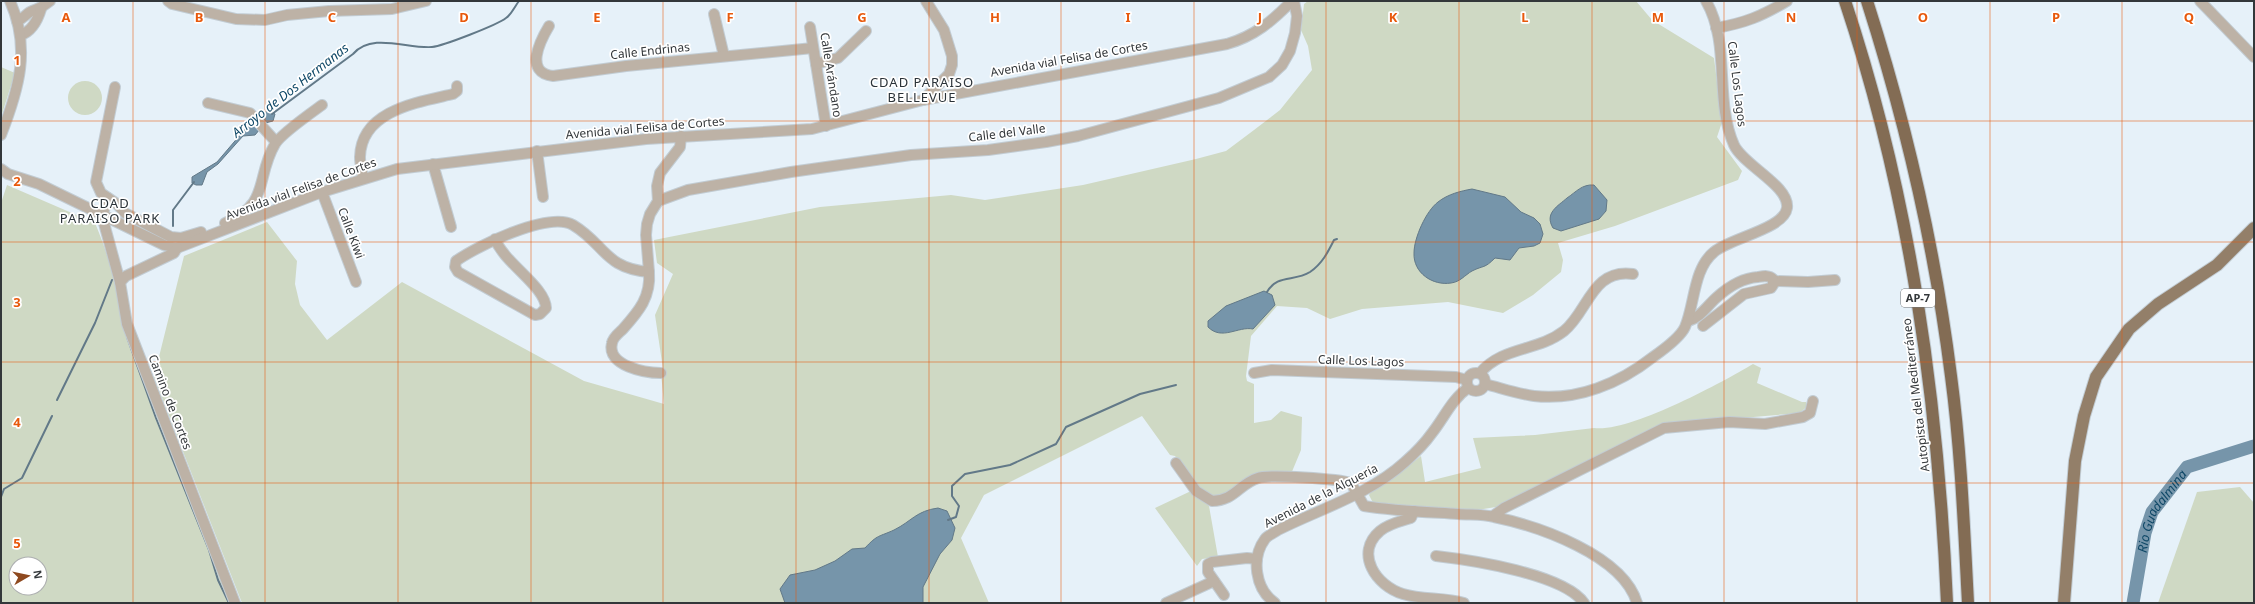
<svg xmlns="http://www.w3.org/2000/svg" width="2255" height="604" font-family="'Noto Sans',sans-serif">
<rect width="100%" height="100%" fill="#e6f1f9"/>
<g fill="#cfd9c4" fill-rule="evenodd">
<polygon points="1308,1 1636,1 1652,20 1714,58 1722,122 1717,137 1742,171 1738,180 1615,226 1558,243 1563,260 1561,272 1533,295 1503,313 1448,302 1362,309 1330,319 1307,308 1277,306 1251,336 1246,376 1247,381 1254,384 1254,423 1271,420 1281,411 1302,417 1301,450 1291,474 1257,474 1229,494 1215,498 1196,485 1175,456 1170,455 1142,416 984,495 961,538 989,603 242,603 154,377 184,256 267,222 297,261 295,284 300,305 327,340 402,282 584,381 664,404 661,373 663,369 655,315 673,274 657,263 654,240 820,207 951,195 985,200 1083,185 1196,159 1226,151 1254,130 1280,110 1312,70 1308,46 1301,30 1304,4"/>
<polygon points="1,67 15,73 1,117"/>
<circle cx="85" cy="98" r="17"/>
<path d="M 7,185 L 95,223 C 110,258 117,289 122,326 L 231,603 L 1,603 L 1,203 ZM 16,564 L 40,564 L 40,588 L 16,588 Z"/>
<path d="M 1753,364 L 1761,368 L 1757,383 L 1802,402 L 1806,402 L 1807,407 L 1799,413 L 1671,424 L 1502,506 L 1471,511 L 1373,503 L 1369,495 L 1372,490 L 1394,477 L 1421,456 L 1425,482 L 1481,468 L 1473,438 L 1535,435 L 1594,428 C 1629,433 1721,383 1753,364 Z"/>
<polygon points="2240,487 2254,503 2254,603 2158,603 2197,492"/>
<polygon points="1191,491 1209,506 1218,557 1202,559 1197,566 1155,508"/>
</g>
<g fill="#7695aa" stroke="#627988">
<path d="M 269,110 L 275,114 L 273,121 L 265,123 L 255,135 L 243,136 L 218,164 L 207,172 L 202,185 L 196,185 L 192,183 L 192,177 L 217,162 L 246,128 C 256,124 259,114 269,110 Z"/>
<path d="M 1594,185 L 1607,200 L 1606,211 L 1599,219 L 1561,231 L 1553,228 C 1544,213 1558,206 1567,198 C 1576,192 1582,184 1594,185 Z"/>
<path d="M 1472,189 L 1505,197 L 1521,212 L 1534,218 L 1540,224 L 1543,234 L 1540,243 L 1534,246 L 1519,248 L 1510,260 L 1495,258 C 1484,269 1484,265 1472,271 C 1465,275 1460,282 1451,283 C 1433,286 1413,273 1414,253 C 1414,238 1426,211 1438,202 C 1448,194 1461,191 1472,189 Z"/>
<path d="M 1264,291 L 1272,295 L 1275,305 L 1253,329 C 1238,326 1222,341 1208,327 L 1208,321 L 1226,306 Z"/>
<path d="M 938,508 L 947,511 L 955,528 L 952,540 L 940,554 L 923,587 L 923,603 L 785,603 L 780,589 L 790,575 L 815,570 L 835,561 L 852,549 L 865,548 C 878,534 879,537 894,530 C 912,521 916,511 938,508 Z"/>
</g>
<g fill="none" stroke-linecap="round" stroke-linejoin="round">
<g stroke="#627988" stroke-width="2">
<path d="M 272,114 L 353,54 C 372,32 407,49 432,47 C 443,46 497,25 506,18 C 511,15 515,6 519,1"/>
<polyline points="173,226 173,210 194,182"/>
<path d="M 1267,292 C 1277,274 1294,282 1310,272 C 1322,264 1328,252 1334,240 L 1337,239"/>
<polyline points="127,337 156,418 209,550 218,580 229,603"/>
<polyline points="57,400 95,323 112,280"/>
<polyline points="1,497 4,489 22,478 52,416"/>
<polyline points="948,520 956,517 959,506 952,496 952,486 965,474 1010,465 1056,444 1066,427 1140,394 1176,385"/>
</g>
<path stroke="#7695aa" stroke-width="13" id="s1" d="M 2133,603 L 2145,533 L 2152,512 L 2187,467 L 2254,446"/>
<g stroke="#c2ccd3" stroke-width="12">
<g id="minor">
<polyline points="168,1 172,4 236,19 265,20 287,15 329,11 392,9 426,1"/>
<polyline points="2200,1 2254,57"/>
<polyline points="714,14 724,56"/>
<path d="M 17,21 C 23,19 25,15 30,12 C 39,8 42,8 50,1"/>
<path d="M 549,26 C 540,41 524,73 553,76 L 626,66 L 813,48"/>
<polyline points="810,27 826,126"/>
<path d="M 1716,28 C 1745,23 1762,16 1787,1"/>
<path d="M 21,35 C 32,31 38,19 41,9"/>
<polyline points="816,64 838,58 866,31"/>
<polyline points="115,87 96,182 101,193 117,204 125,213 171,237 181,238 201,232"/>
<polyline points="923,100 949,74 952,65 952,56 944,30 926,1"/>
<polyline points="208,103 250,113 276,142"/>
<path d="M 1,135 C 19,89 31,48 10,1"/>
<polyline points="537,151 543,197"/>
<polyline points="433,164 451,227"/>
<path d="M 1,169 L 8,174 L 39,184 L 164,245 L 177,248 L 322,192 L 397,169 L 646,139 L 812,129 L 923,100 L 1227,44 C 1255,36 1272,21 1292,1"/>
<path d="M 363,178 C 362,171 360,164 360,157 C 361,110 419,102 453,94 L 457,91 L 457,86"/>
<polyline points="322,192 356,282"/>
<polyline points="108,198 102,216 120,282 127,324 235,603"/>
<polyline points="658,201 688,190 791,172 911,155 988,150 1046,142 1078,136 1219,98 1269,77 1282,65 1290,51 1295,33 1297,16 1294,1"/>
<path d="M 225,223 C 271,204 255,178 275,144 C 281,134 311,113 322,105"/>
<path d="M 495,239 C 505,264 545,286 546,308 L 540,314 L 535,315 L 458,272 L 455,267 L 456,261 C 477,246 549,211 573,225 C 605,244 604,268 649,272 L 646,235 L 647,224 L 650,214 L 658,201 L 657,186 L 660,173 L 680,147 L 681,136"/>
<path d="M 649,272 C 651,297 639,311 623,329 C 619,333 613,337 612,343 C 606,366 646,373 661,373"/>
<polyline points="1774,281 1808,282 1835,280"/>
<polyline points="120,282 126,276 174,253 177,248"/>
<path d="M 1688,321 C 1700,318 1707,306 1716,298 C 1728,287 1742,278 1758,277 C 1764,276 1769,275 1773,279 L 1773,285 L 1771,288 L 1744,294 L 1703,326"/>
<circle cx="1476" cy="382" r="9"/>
<polyline points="1254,373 1272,370 1456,377 1467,380"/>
<path d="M 1480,373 C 1503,346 1537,352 1564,331 C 1588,312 1592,268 1633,274"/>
<path d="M 1485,384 C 1501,388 1518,394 1534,396 C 1578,401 1620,383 1653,357 C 1663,350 1680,338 1685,327 C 1695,304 1693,269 1714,252 C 1730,238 1784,229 1787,208 C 1790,186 1743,165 1734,145 C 1714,100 1731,44 1706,1"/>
<path d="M 1176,463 L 1196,491 L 1212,501 C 1234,501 1239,484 1258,478 C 1269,474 1339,479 1351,483 L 1364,506 C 1395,511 1427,512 1458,514 C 1470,515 1483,514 1494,517 C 1538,526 1623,555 1637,603"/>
<path d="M 1414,511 L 1411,518 C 1401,521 1388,524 1380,531 C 1354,553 1376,586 1403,594 C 1422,600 1444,597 1464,603"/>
<polyline points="1493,516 1504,508 1664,428 1729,422 1765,424 1803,417 1810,413 1813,401"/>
<path d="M 1436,556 C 1471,560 1564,574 1584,603"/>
<polyline points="1224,595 1208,572 1208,564 1212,562 1247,558 1257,559"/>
<polyline points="1166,603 1214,581"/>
<path d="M 1275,603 C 1255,589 1251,558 1265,539 C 1268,535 1274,533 1278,530 C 1320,509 1370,494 1405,462 C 1414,454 1425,443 1432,433 C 1444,418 1452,399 1468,388"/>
</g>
</g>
<g stroke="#c2ccd3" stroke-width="14">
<polyline id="major" points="2064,603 2075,461 2084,416 2096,377 2129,329 2158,304 2217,265 2254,228"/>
</g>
<g stroke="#c2ccd3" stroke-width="14">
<g id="highway">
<path d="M 1845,1 C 1910,196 1938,398 1947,603"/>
<path d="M 1867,1 C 1906,123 1935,249 1951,376 C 1961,451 1964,527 1968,603"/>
</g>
</g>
<use href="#minor" stroke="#bdb2a6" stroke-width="10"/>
<use href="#major" stroke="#937f69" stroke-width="12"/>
<use href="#highway" stroke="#836c54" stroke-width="12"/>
</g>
<path fill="none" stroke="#e8590c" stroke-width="1" stroke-opacity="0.55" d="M 133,1 L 133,603M 265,1 L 265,603M 398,1 L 398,603M 531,1 L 531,603M 663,1 L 663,603M 796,1 L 796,603M 929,1 L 929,603M 1061,1 L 1061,603M 1194,1 L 1194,603M 1326,1 L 1326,603M 1459,1 L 1459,603M 1592,1 L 1592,603M 1724,1 L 1724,603M 1857,1 L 1857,603M 1990,1 L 1990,603M 2122,1 L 2122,603M 1,121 L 2254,121M 1,242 L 2254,242M 1,362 L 2254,362M 1,483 L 2254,483"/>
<g text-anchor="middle" stroke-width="3.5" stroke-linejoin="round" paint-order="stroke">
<rect fill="#fff" stroke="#707375" stroke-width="1" x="1901" y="289" width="34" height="18" rx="3"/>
<g font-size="11" font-weight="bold" fill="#33373a">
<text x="1918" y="302">AP-7</text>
</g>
<g font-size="12" fill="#33373a" stroke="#fff">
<text transform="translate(650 51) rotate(-6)" y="4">Calle Endrinas</text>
<text transform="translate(1069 59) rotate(-10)" y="4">Avenida vial Felisa de Cortes</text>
<text transform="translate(831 75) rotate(81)" y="4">Calle Arándano</text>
<text transform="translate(1737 84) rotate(83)" y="4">Calle Los Lagos</text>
<text transform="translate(645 128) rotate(-5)" y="4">Avenida vial Felisa de Cortes</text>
<text transform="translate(1007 133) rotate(-7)" y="4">Calle del Valle</text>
<text transform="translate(301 189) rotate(-20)" y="4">Avenida vial Felisa de Cortes</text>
<text transform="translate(351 233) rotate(69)" y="4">Calle Kiwi</text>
<text transform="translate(1361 361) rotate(2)" y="4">Calle Los Lagos</text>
<text transform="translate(1916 395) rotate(-97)" y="4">Autopista del Mediterráneo</text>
<text transform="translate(170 402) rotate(69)" y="4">Camino de Cortes</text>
<text transform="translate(1321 496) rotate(-27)" y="4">Avenida de la Alquería</text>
</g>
<g font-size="13" letter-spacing="1" fill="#2a3238" stroke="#fff">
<text x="922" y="87">CDAD PARAISO<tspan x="922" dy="15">BELLEVUE</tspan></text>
<text x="110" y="208">CDAD<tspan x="110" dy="15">PARAISO PARK</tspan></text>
</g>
<g font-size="13" font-style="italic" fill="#0f4867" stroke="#fff">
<text transform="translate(290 90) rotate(-38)" y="5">Arroyo de Dos Hermanas</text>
<text dy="5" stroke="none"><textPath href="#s1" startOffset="98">Rio Guadalmina</textPath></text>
</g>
</g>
<g font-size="13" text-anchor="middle" font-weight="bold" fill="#e8590c" stroke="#fff" stroke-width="3.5" stroke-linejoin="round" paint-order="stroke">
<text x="66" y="22">A</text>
<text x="199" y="22">B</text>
<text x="332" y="22">C</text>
<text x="464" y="22">D</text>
<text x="597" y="22">E</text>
<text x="730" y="22">F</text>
<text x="862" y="22">G</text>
<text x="995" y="22">H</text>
<text x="1128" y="22">I</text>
<text x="1260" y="22">J</text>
<text x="1393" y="22">K</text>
<text x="1525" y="22">L</text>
<text x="1658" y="22">M</text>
<text x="1791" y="22">N</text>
<text x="1923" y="22">O</text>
<text x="2056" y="22">P</text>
<text x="2189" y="22">Q</text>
<text x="17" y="65">1</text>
<text x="17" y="186">2</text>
<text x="17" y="307">3</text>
<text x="17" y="427">4</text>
<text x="17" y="548">5</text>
</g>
<rect width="2255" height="604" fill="none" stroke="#33373a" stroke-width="4"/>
<g transform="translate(28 576) rotate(81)"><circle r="19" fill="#ffffff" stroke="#adafb0"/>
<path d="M0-3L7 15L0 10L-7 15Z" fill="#8e491f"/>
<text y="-6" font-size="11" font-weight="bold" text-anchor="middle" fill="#33373a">N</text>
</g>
</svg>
